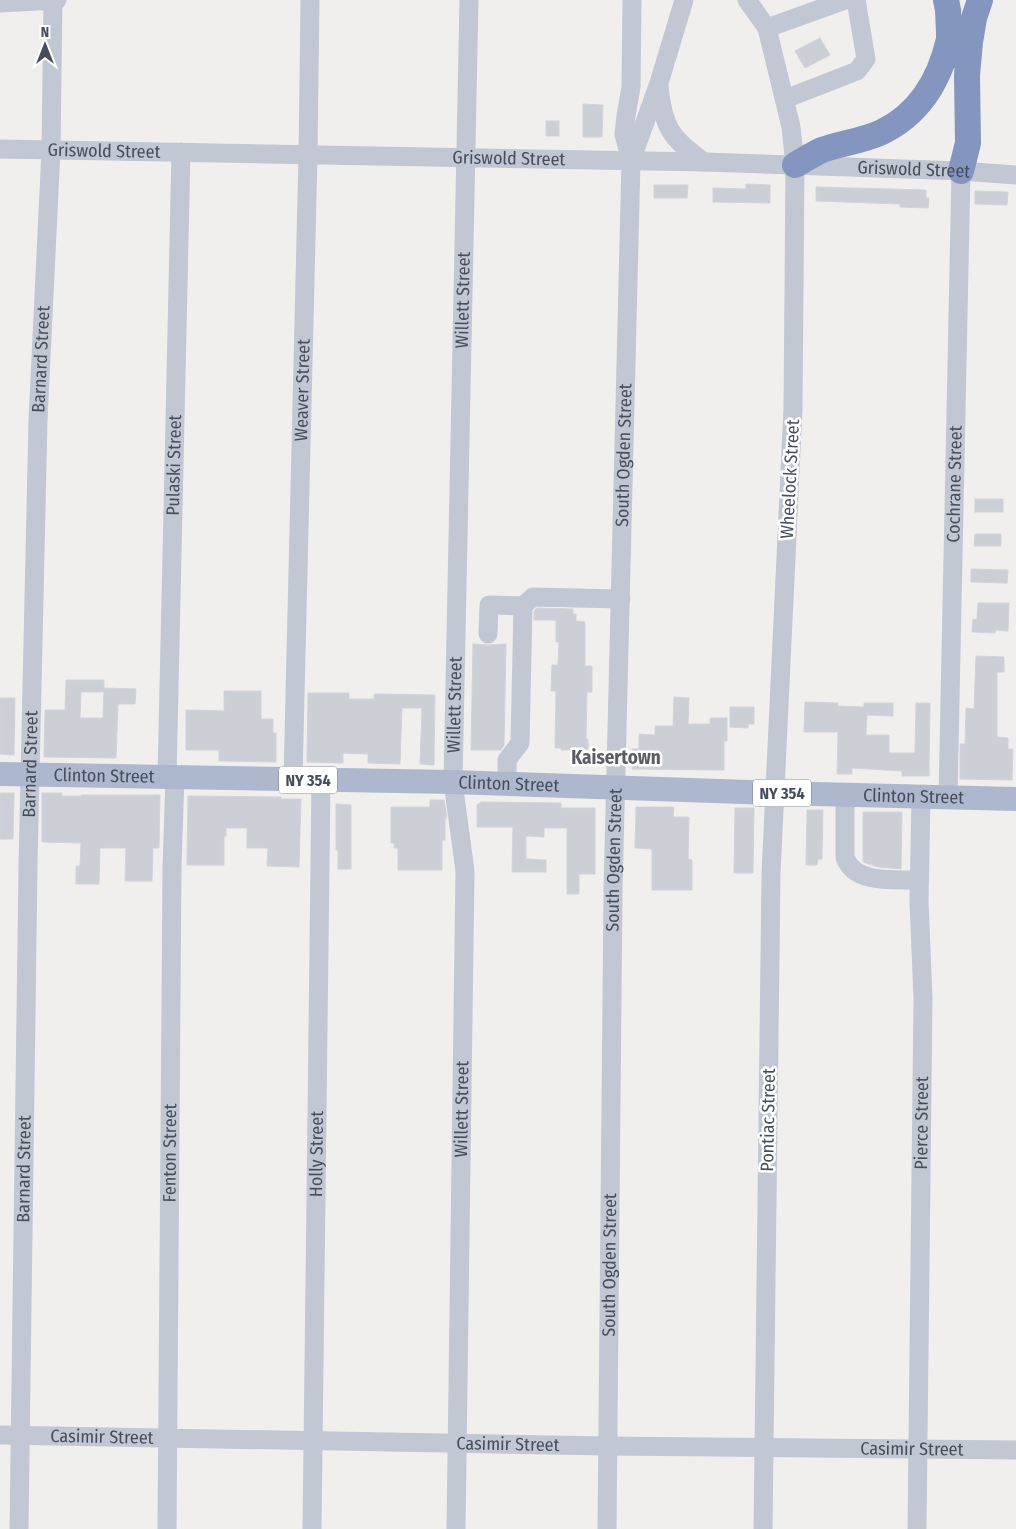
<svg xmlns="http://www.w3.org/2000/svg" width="1016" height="1529" font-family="'Fira Sans Condensed',sans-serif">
<rect width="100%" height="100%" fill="#f1efee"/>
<g fill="#cdcfd6" stroke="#d2d3da">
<polygon points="820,38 830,55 805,68 795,51"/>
<polygon points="583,104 603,105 602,137 583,137"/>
<rect x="546" y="121" width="13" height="15"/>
<polygon points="746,184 770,185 770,203 713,202 713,188 746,189"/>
<polygon points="654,185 688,185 687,198 654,198"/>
<polygon points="816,187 926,190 926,198 929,198 928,208 900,207 900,204 816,201"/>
<polygon points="975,191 1008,192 1007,205 975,204"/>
<rect x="975" y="499" width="28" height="13"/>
<polygon points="975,534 1001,534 1001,546 974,546"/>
<polygon points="971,569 1008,570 1007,583 971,582"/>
<polygon points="978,603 1009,603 1008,631 996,630 995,633 972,632 973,619 977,620"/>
<polygon points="537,608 573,609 573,614 576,614 576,621 585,622 585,666 592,666 592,692 587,692 586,739 588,739 588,749 561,750 561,748 555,748 556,691 551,691 552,665 558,665 559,642 556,642 556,620 534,620 534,611"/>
<polygon points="473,644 488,645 506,644 504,745 501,750 471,750"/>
<polygon points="976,656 1004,657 1004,672 997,672 997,737 1008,738 1008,749 1013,749 1012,780 960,779 960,744 965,744 966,708 974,709"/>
<polygon points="66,680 104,680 104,692 81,692 80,718 103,718 104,688 136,689 135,704 118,704 116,758 44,757 45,710 65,710"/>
<polygon points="224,691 261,691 261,719 273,719 273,733 276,733 276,762 219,761 219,750 186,750 186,710 224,711"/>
<polygon points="308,693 349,693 349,699 374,699 374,694 435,695 434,765 420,764 422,708 402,708 400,764 368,763 368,754 343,753 343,763 307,762"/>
<polygon points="674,697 689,698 688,724 710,724 710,718 727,718 727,741 724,741 724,770 632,769 632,749 639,749 639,734 655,735 655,726 673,726"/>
<polygon points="0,698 15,698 14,755 0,754"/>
<polygon points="805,702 838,703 837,706 864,707 864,703 893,703 893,716 867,715 866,735 889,735 889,753 915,753 916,703 930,703 929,776 902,776 902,771 869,769 852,768 852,774 837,774 838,732 804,732"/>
<polygon points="730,707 754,707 754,724 748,724 748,728 730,727"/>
<polygon points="0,793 14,793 13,839 0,839"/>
<polygon points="42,793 62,793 62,796 81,796 81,795 160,795 159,848 153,848 152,881 125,881 126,848 100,848 99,884 76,884 76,866 80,866 81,843 42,842"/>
<polygon points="188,796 281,797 281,799 301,799 299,867 267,866 268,848 247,848 247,828 226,828 226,836 224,836 224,865 187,865"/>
<polygon points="430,800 444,800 447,818 445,818 445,840 442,840 442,870 398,870 398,848 394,848 394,843 391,843 391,807 430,807"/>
<polygon points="481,802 561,803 561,808 595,808 595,874 579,874 579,894 567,894 567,828 544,828 544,837 526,836 526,859 546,860 546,872 512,872 513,827 477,827 477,805"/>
<polygon points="336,804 351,805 351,869 338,869 338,850 336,850"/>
<polygon points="636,807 674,807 673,817 689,817 688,859 692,860 692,890 652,890 652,849 635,848"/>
<polygon points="735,808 754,808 753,873 734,873"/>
<polygon points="807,810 823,810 822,859 818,859 817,865 806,865"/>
<polygon points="863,812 902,812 901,869 878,867 863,862"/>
</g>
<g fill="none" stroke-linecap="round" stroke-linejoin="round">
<g stroke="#c1c8d4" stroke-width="19">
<polyline points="747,0 767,28 791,127 795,165 793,409 771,874 763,1529"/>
<polyline points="0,3 57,0"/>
<polyline points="767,28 845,0"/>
<path d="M 659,86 C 663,127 671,139 704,162"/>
<polyline points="785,99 857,71 866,59 856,0"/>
<path id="s1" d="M 0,149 L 704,162 L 961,171 L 1016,175"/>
<polyline points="631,161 659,83 684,0"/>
<polyline points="488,634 489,605 523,606"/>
<path id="s2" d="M 167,777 L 181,152"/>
<path id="s3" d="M 293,779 L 308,155 L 310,0"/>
<polyline points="507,784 507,760 520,743 523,606 533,597 621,599"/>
<path d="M 845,795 L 845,857 C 854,885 896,879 919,880"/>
<path id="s4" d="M 948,798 L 961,171"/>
<path id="s5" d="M 0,1435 L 608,1446 L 1016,1450"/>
<path id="s6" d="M 19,1529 L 28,865 L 38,420 L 51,150 L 53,0"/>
<path id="s7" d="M 167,1529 L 172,867 L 175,777"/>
<path id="s8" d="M 312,1529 L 321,780"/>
<path id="s9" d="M 456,1529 L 465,871 L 453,782 L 469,0"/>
<path id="s10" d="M 607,1529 L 613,891 L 631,161 L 624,134 L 626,116 L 631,87 L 632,0"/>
<path id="s11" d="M 917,1529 L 923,999 L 919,901 L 921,797"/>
</g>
<path stroke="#adb8ce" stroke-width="24" id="s12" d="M 0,774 L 453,782 L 775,793 L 1016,799"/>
<g stroke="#8496bf" stroke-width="26">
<polyline points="946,0 948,10 950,56"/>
<path d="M 795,165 C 804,160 813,154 822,150 C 841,143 863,141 882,132 C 921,113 940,79 949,39"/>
<polyline points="961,171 968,143 967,75 970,42 974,18 980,0"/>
</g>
</g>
<g text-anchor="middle" stroke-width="5" stroke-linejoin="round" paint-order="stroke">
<g fill="#fff" stroke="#7e838d" stroke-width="1">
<rect x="279" y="766.5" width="58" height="27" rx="4"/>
<rect x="753" y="779.5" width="58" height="27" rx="4"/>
</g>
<g font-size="16" font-weight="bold" fill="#464e5c">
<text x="308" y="786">NY 354</text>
<text x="782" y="799">NY 354</text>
</g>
<g font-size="18" fill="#464e5c" stroke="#fff">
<text dy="6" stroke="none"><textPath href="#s1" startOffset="104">Griswold Street</textPath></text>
<text dy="6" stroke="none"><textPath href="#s1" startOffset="509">Griswold Street</textPath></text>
<text dy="6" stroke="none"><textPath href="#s1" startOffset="914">Griswold Street</textPath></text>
<text dy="6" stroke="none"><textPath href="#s9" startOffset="1230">Willett Street</textPath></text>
<text dy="6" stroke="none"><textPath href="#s6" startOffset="1170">Barnard Street</textPath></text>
<text dy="6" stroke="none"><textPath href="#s3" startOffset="389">Weaver Street</textPath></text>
<text dy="6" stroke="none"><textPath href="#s10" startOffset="1074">South Ogden Street</textPath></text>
<text dy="6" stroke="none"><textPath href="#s2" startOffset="312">Pulaski Street</textPath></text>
<text transform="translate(790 479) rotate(-87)" y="6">Wheelock Street</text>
<text dy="6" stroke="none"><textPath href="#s4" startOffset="314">Cochrane Street</textPath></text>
<text dy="6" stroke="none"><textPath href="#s9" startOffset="825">Willett Street</textPath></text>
<text dy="6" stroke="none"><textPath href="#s6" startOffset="765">Barnard Street</textPath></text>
<text dy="6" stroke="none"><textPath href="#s12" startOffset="104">Clinton Street</textPath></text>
<text dy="6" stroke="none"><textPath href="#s12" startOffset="509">Clinton Street</textPath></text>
<text dy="6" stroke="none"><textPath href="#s12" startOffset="914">Clinton Street</textPath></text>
<text dy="6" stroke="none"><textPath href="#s10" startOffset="669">South Ogden Street</textPath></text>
<text dy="6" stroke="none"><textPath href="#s9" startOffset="420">Willett Street</textPath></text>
<text transform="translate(768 1120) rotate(-89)" y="6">Pontiac Street</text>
<text dy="6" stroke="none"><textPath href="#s11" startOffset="406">Pierce Street</textPath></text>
<text dy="6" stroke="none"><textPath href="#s7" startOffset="376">Fenton Street</textPath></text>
<text dy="6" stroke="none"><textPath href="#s8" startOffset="375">Holly Street</textPath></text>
<text dy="6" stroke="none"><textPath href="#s6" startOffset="360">Barnard Street</textPath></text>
<text dy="6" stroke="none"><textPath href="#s10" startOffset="264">South Ogden Street</textPath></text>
<text dy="6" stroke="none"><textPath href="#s5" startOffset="102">Casimir Street</textPath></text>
<text dy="6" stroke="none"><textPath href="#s5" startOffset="508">Casimir Street</textPath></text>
<text dy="6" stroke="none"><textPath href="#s5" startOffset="912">Casimir Street</textPath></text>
</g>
<g font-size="19" font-weight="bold" fill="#5b5d63" stroke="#fff">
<text x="616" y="764">Kaisertown</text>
</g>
</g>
<g transform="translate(45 45)" stroke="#ffffff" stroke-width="4" paint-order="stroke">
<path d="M0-4L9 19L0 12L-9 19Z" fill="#464e5c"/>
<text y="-8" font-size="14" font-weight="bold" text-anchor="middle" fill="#464e5c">N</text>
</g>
</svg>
